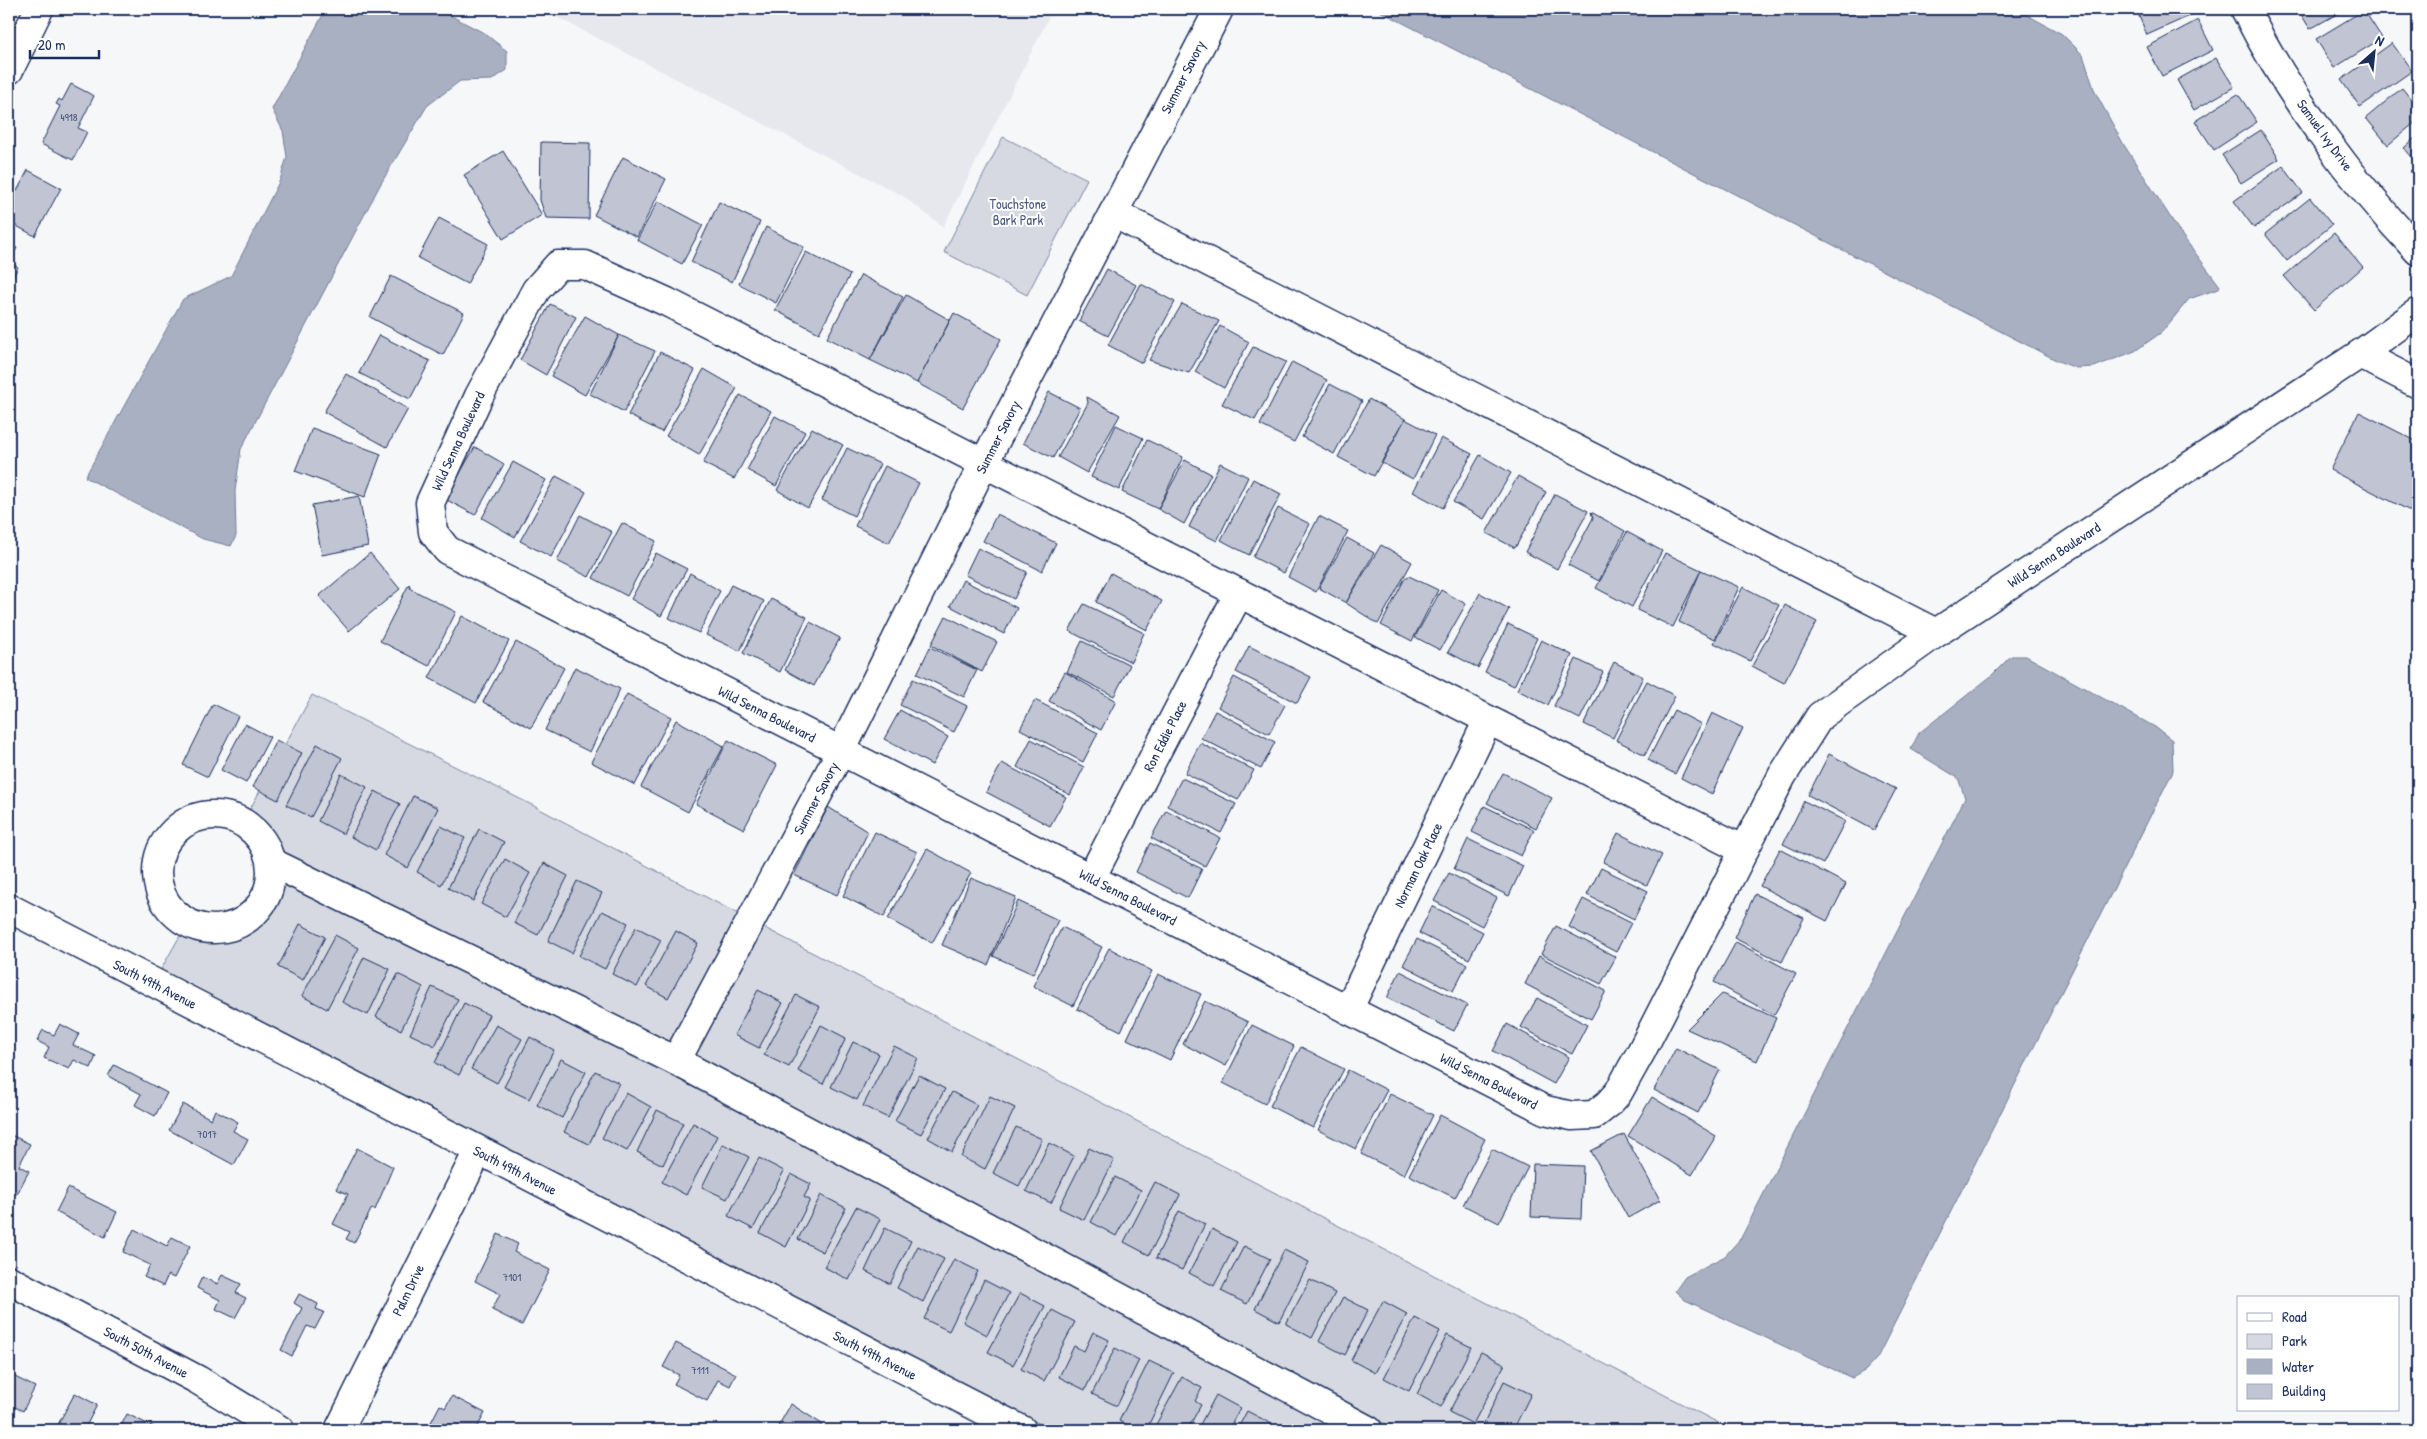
<svg xmlns="http://www.w3.org/2000/svg" width="2427" height="1439" font-family="'Patrick Hand',sans-serif">
<rect width="100%" height="100%" fill="#f6f7f9"/>
<filter id="ink" filterUnits="userSpaceOnUse"><feTurbulence type="fractalNoise" baseFrequency=".02" numOctaves="2"/><feDisplacementMap in="SourceGraphic" scale="10" xChannelSelector="R" yChannelSelector="G"/><feConvolveMatrix kernelMatrix="1 2 1 2 8 2 1 2 1" color-interpolation-filters="sRGB"/></filter>
<g filter="url(#ink)">
<polygon fill="#e6e8ee" points="541,9 1053,9 943,227 903,196"/>
<g fill="#d6d9e2" stroke="#7884a0">
<polygon points="1003,137 1087,179 1027,295 944,252"/>
<path d="M 312,695 L 532,805 L 740,915 L 672,1043 L 281,852 C 274,833 265,822 249,811 Z"/>
<path d="M 283,883 L 670,1072 L 1340,1430 L 1052,1430 L 160,971 L 181,934 C 215,948 252,941 273,908 C 278,901 280,891 283,883 Z"/>
<polygon points="761,926 1732,1430 1397,1430 693,1054"/>
</g>
<g fill="#a9b0c1" stroke="#707c99">
<polygon points="326,9 438,9 484,33 507,51 507,70 492,80 460,81 427,106 380,185 241,449 235,491 236,536 231,546 203,539 85,477 183,299 231,276 280,180 287,157 283,131 272,109"/>
<polygon points="1376,9 2016,9 2062,34 2083,55 2095,92 2124,145 2181,234 2220,286 2218,289 2189,299 2162,332 2135,351 2094,367 2076,368 2058,361"/>
<polygon points="2011,656 2026,656 2155,727 2172,740 2173,771 1877,1358 1866,1370 1852,1378 1685,1300 1675,1291 1685,1277 1725,1256 1741,1238 1965,798 1958,778 1911,749 1919,733 1990,677"/>
</g>
<g fill="#c0c4d3" stroke="#1b2f5e">
<polygon points="2136,9 2192,9 2194,14 2147,35"/>
<polygon points="2298,9 2346,9 2310,29"/>
<polygon points="2364,10 2382,38 2334,68 2316,39"/>
<polygon points="2198,20 2213,50 2162,76 2147,47"/>
<polygon points="2392,43 2412,71 2360,107 2341,80"/>
<polygon points="2216,58 2234,87 2194,110 2177,80"/>
<polygon points="71,84 94,96 78,128 87,132 73,160 41,144 60,106 56,104 59,99 62,101"/>
<polygon points="2402,88 2418,108 2418,120 2388,145 2366,118"/>
<polygon points="2238,94 2257,122 2214,150 2195,121"/>
<polygon points="2261,130 2279,159 2241,183 2222,155"/>
<polygon points="2418,135 2418,181 2410,171 2418,164 2404,148"/>
<polygon points="541,142 590,143 589,219 546,218 540,200"/>
<polygon points="503,151 542,215 503,239 464,175"/>
<polygon points="623,157 666,179 637,237 594,215"/>
<polygon points="2283,166 2303,193 2254,228 2234,201"/>
<polygon points="28,170 61,188 35,236 9,222 9,186 17,191"/>
<polygon points="2310,198 2332,225 2287,261 2265,234"/>
<polygon points="658,201 703,225 682,264 637,240"/>
<polygon points="719,202 760,222 732,282 691,262"/>
<polygon points="439,218 488,244 467,284 418,258"/>
<polygon points="766,227 804,247 776,303 739,284"/>
<polygon points="2334,233 2363,267 2314,310 2284,276"/>
<polygon points="9,245 17,248 9,262 18,267 11,281 9,280"/>
<polygon points="806,252 850,275 819,333 775,310"/>
<polygon points="1107,269 1136,285 1108,336 1079,321"/>
<polygon points="861,275 903,297 870,360 827,338"/>
<polygon points="391,276 464,313 443,355 370,317"/>
<polygon points="1141,284 1175,302 1142,363 1108,345"/>
<polygon points="906,295 950,320 917,383 870,360"/>
<polygon points="550,304 576,317 546,375 520,360"/>
<polygon points="1182,304 1219,321 1189,373 1149,360"/>
<polygon points="954,313 1001,339 963,408 917,383"/>
<polygon points="585,316 619,335 585,395 551,376"/>
<polygon points="1220,326 1249,342 1224,388 1195,372"/>
<polygon points="379,335 430,361 410,399 359,373"/>
<polygon points="619,335 655,351 624,412 590,394"/>
<polygon points="1253,347 1286,362 1255,420 1222,404"/>
<polygon points="660,352 695,370 662,432 628,415"/>
<polygon points="1292,362 1327,380 1294,442 1260,425"/>
<polygon points="704,369 737,388 699,455 666,436"/>
<polygon points="346,374 408,409 387,447 324,412"/>
<polygon points="1330,384 1362,401 1334,454 1302,437"/>
<polygon points="1049,392 1080,408 1053,458 1023,443"/>
<polygon points="740,395 771,411 734,479 703,463"/>
<polygon points="1087,397 1120,415 1087,473 1058,457 1088,403"/>
<polygon points="1369,399 1405,419 1374,476 1338,457"/>
<polygon points="2359,412 2418,442 2418,515 2330,470"/>
<polygon points="775,416 805,432 776,486 747,470"/>
<polygon points="1405,419 1435,435 1413,479 1382,463"/>
<polygon points="1116,425 1143,438 1119,490 1091,477"/>
<polygon points="312,428 381,454 365,497 295,471"/>
<polygon points="812,428 843,445 808,508 777,490"/>
<polygon points="1441,438 1472,454 1443,508 1413,492"/>
<polygon points="1147,440 1183,457 1158,509 1122,492"/>
<polygon points="475,447 504,464 475,515 445,499"/>
<polygon points="847,448 880,464 854,516 822,500"/>
<polygon points="1480,455 1511,473 1484,519 1453,502"/>
<polygon points="1185,460 1211,474 1184,524 1158,509"/>
<polygon points="513,462 546,480 515,537 482,518"/>
<polygon points="1220,463 1248,477 1217,541 1189,527"/>
<polygon points="885,466 919,483 889,543 855,526"/>
<polygon points="556,476 586,492 551,557 520,541"/>
<polygon points="1518,476 1546,492 1515,548 1486,533"/>
<polygon points="1253,479 1281,494 1249,555 1221,540"/>
<polygon points="1555,494 1588,511 1557,569 1525,552"/>
<polygon points="359,496 368,546 322,555 312,505"/>
<polygon points="1278,508 1310,524 1284,573 1253,557"/>
<polygon points="1591,512 1625,531 1599,581 1568,565 1593,518"/>
<polygon points="997,514 1056,543 1042,571 983,541"/>
<polygon points="580,515 612,532 589,577 557,561"/>
<polygon points="1319,516 1348,531 1316,592 1288,577"/>
<polygon points="622,523 656,541 627,596 593,578"/>
<polygon points="1627,532 1662,551 1632,607 1596,588"/>
<polygon points="1347,538 1374,553 1346,603 1319,588"/>
<polygon points="1381,545 1412,562 1378,624 1346,603"/>
<polygon points="978,548 1027,572 1014,599 965,575"/>
<polygon points="370,553 400,589 349,631 319,596"/>
<polygon points="656,553 687,569 661,616 631,599"/>
<polygon points="1665,553 1701,570 1673,627 1637,610"/>
<polygon points="1701,570 1739,587 1715,639 1679,622"/>
<polygon points="690,573 720,591 699,633 669,618"/>
<polygon points="1111,573 1162,601 1147,630 1096,602"/>
<polygon points="1409,576 1438,590 1412,641 1381,625 1405,578"/>
<polygon points="963,580 1017,608 1004,634 950,606"/>
<polygon points="409,584 411,589 456,612 429,666 380,641"/>
<polygon points="731,585 764,601 740,651 706,635"/>
<polygon points="1743,587 1779,605 1750,661 1714,643"/>
<polygon points="1441,590 1466,604 1440,650 1415,637"/>
<polygon points="1480,593 1509,609 1478,668 1448,652"/>
<polygon points="771,599 807,617 780,672 743,653"/>
<polygon points="1084,604 1144,633 1131,662 1069,631"/>
<polygon points="1785,605 1817,622 1784,683 1752,666"/>
<polygon points="462,616 509,641 476,703 429,678"/>
<polygon points="946,616 997,642 982,672 931,645"/>
<polygon points="810,622 840,638 814,686 785,670"/>
<polygon points="1508,624 1537,638 1514,686 1485,672"/>
<polygon points="1541,640 1572,655 1548,705 1517,690"/>
<polygon points="1082,641 1130,665 1114,696 1067,672"/>
<polygon points="516,642 564,668 531,728 483,702"/>
<polygon points="1249,646 1311,677 1297,703 1236,672"/>
<polygon points="930,647 977,670 964,697 917,674"/>
<polygon points="1576,659 1603,672 1580,719 1554,706"/>
<polygon points="1614,662 1643,677 1613,738 1584,724"/>
<polygon points="575,667 620,689 590,752 545,730"/>
<polygon points="1065,672 1116,701 1101,730 1049,701"/>
<polygon points="1234,677 1285,705 1269,734 1218,707"/>
<polygon points="913,679 967,706 954,732 900,705"/>
<polygon points="1647,681 1675,696 1645,755 1616,740"/>
<polygon points="627,694 671,717 635,785 591,762"/>
<polygon points="1035,700 1098,733 1083,762 1020,729"/>
<polygon points="213,704 238,716 208,777 183,765"/>
<polygon points="900,710 948,737 932,765 884,739"/>
<polygon points="1674,710 1701,724 1675,774 1648,760"/>
<polygon points="1215,711 1275,742 1261,769 1201,738"/>
<polygon points="1712,713 1743,728 1712,794 1681,778"/>
<polygon points="676,720 724,746 688,812 641,787"/>
<polygon points="245,724 270,737 246,783 221,770"/>
<polygon points="1031,739 1084,767 1070,795 1017,767"/>
<polygon points="276,740 302,753 278,800 253,787"/>
<polygon points="728,740 777,765 744,829 696,804"/>
<polygon points="1200,743 1254,770 1238,800 1185,773"/>
<polygon points="317,744 342,758 311,817 286,805"/>
<polygon points="1829,754 1896,789 1874,830 1808,795"/>
<polygon points="1002,763 1066,797 1050,826 986,792"/>
<polygon points="1503,773 1552,798 1536,828 1487,803"/>
<polygon points="341,774 367,787 343,834 318,821"/>
<polygon points="1182,778 1236,804 1221,833 1167,806"/>
<polygon points="375,791 400,804 376,850 351,837"/>
<polygon points="413,796 438,808 408,868 384,855"/>
<polygon points="1804,801 1845,821 1823,864 1783,844"/>
<polygon points="1484,806 1534,830 1521,856 1472,832"/>
<polygon points="828,807 868,832 837,895 794,875"/>
<polygon points="1166,810 1220,838 1205,866 1151,838"/>
<polygon points="441,826 465,838 441,885 417,872"/>
<polygon points="479,829 504,842 473,901 448,888"/>
<polygon points="875,832 917,852 884,917 843,896"/>
<polygon points="1618,833 1662,855 1647,885 1603,862"/>
<polygon points="1468,839 1523,866 1509,896 1454,869"/>
<polygon points="1150,843 1202,869 1188,898 1136,872"/>
<polygon points="927,849 971,873 932,943 888,919"/>
<polygon points="1780,849 1846,884 1827,921 1760,886"/>
<polygon points="505,859 530,873 506,917 481,904"/>
<polygon points="544,863 568,876 538,935 514,923"/>
<polygon points="1601,868 1648,891 1634,919 1587,895"/>
<polygon points="1449,873 1497,898 1482,926 1434,901"/>
<polygon points="971,878 1016,897 988,965 942,945"/>
<polygon points="577,881 602,893 572,953 548,941"/>
<polygon points="1755,894 1804,918 1782,962 1734,938"/>
<polygon points="1583,899 1631,923 1616,952 1569,927"/>
<polygon points="1018,901 1058,920 1033,974 993,956"/>
<polygon points="1432,906 1483,932 1469,959 1419,933"/>
<polygon points="602,911 628,923 605,969 579,956"/>
<polygon points="300,924 325,937 303,980 278,967"/>
<polygon points="1556,926 1616,957 1601,984 1541,954"/>
<polygon points="636,927 661,940 637,987 612,974"/>
<polygon points="1062,927 1102,947 1073,1006 1033,986"/>
<polygon points="676,931 698,943 668,998 646,986"/>
<polygon points="335,935 359,948 327,1009 302,996"/>
<polygon points="1417,939 1467,964 1453,991 1403,965"/>
<polygon points="1736,942 1796,974 1774,1015 1714,982"/>
<polygon points="1109,948 1152,971 1121,1031 1077,1009"/>
<polygon points="1539,956 1606,991 1591,1019 1525,984"/>
<polygon points="364,957 390,969 368,1015 342,1002"/>
<polygon points="1400,971 1467,1005 1454,1031 1387,998"/>
<polygon points="398,974 423,987 401,1030 376,1017"/>
<polygon points="1158,974 1201,994 1170,1060 1127,1039"/>
<polygon points="432,987 458,999 435,1046 410,1034"/>
<polygon points="758,990 783,1003 759,1048 734,1035"/>
<polygon points="1722,994 1776,1018 1757,1061 1687,1029"/>
<polygon points="796,995 820,1007 789,1067 764,1055"/>
<polygon points="1537,998 1587,1025 1572,1054 1521,1027"/>
<polygon points="1205,1001 1248,1022 1226,1066 1183,1044"/>
<polygon points="464,1003 489,1015 459,1075 435,1063"/>
<polygon points="60,1024 79,1034 73,1045 96,1056 91,1068 74,1060 69,1069 44,1058 49,1047 37,1041 43,1030 54,1035"/>
<polygon points="1507,1024 1569,1057 1554,1084 1493,1051"/>
<polygon points="496,1025 522,1039 497,1083 471,1069"/>
<polygon points="821,1025 846,1038 823,1084 798,1071"/>
<polygon points="1252,1025 1294,1046 1265,1104 1223,1083"/>
<polygon points="530,1037 554,1050 529,1099 504,1087"/>
<polygon points="853,1042 879,1054 857,1100 831,1087"/>
<polygon points="894,1046 918,1058 888,1118 863,1106"/>
<polygon points="1301,1047 1344,1069 1313,1128 1270,1106"/>
<polygon points="1676,1048 1720,1070 1698,1113 1654,1090"/>
<polygon points="561,1059 586,1072 562,1118 537,1105"/>
<polygon points="114,1065 167,1093 155,1116 135,1105 141,1094 108,1076"/>
<polygon points="1348,1070 1387,1090 1356,1149 1318,1130"/>
<polygon points="595,1071 619,1083 589,1144 564,1132"/>
<polygon points="919,1075 945,1089 921,1134 895,1121"/>
<polygon points="952,1092 977,1105 952,1152 928,1138"/>
<polygon points="626,1093 651,1107 627,1151 602,1138"/>
<polygon points="1390,1094 1433,1115 1404,1175 1361,1154"/>
<polygon points="990,1096 1015,1108 985,1169 961,1157"/>
<polygon points="1652,1097 1716,1136 1692,1175 1628,1136"/>
<polygon points="183,1104 211,1119 215,1110 238,1122 233,1131 248,1139 234,1165 169,1130"/>
<polygon points="657,1110 683,1123 663,1165 637,1152"/>
<polygon points="1440,1115 1485,1139 1455,1198 1409,1175"/>
<polygon points="693,1123 717,1136 686,1195 662,1182"/>
<polygon points="1016,1127 1042,1139 1019,1186 993,1173"/>
<polygon points="9,1134 30,1144 19,1166 29,1171 17,1194 9,1190"/>
<polygon points="1624,1134 1660,1200 1628,1218 1591,1151"/>
<polygon points="1049,1143 1074,1156 1051,1203 1026,1191"/>
<polygon points="723,1144 749,1157 727,1199 702,1187"/>
<polygon points="357,1148 393,1167 375,1210 372,1208 354,1243 346,1239 350,1232 333,1224 348,1194 336,1189"/>
<polygon points="1089,1148 1114,1160 1084,1220 1059,1208"/>
<polygon points="1492,1149 1528,1167 1499,1223 1463,1205"/>
<polygon points="759,1158 784,1171 753,1229 728,1216"/>
<polygon points="1533,1164 1583,1166 1581,1219 1531,1217"/>
<polygon points="791,1174 811,1184 804,1197 810,1200 786,1247 760,1233"/>
<polygon points="1115,1177 1141,1190 1116,1236 1091,1222"/>
<polygon points="1155,1182 1180,1195 1149,1255 1124,1242"/>
<polygon points="68,1188 117,1212 105,1237 56,1212"/>
<polygon points="821,1195 846,1208 823,1252 798,1239"/>
<polygon points="856,1207 880,1219 849,1280 824,1267"/>
<polygon points="1179,1211 1205,1224 1182,1270 1156,1258"/>
<polygon points="885,1228 911,1241 890,1284 865,1271"/>
<polygon points="134,1229 167,1246 172,1237 190,1246 174,1278 168,1275 163,1286 144,1277 150,1265 123,1252"/>
<polygon points="1212,1229 1237,1242 1214,1286 1189,1273"/>
<polygon points="498,1234 518,1244 514,1252 550,1270 522,1325 492,1310 500,1294 475,1281"/>
<polygon points="918,1246 944,1259 923,1302 897,1288"/>
<polygon points="1244,1246 1270,1259 1247,1304 1221,1291"/>
<polygon points="1284,1250 1309,1262 1279,1322 1255,1309"/>
<polygon points="954,1259 978,1271 949,1331 924,1319"/>
<polygon points="222,1275 241,1284 236,1293 246,1298 235,1318 216,1309 220,1300 197,1288 202,1277 217,1284"/>
<polygon points="984,1280 1009,1293 987,1335 963,1322"/>
<polygon points="1310,1280 1335,1293 1312,1338 1286,1324"/>
<polygon points="1020,1293 1045,1306 1013,1365 988,1352"/>
<polygon points="299,1294 318,1304 316,1309 324,1312 315,1329 307,1326 292,1356 281,1350 302,1308 294,1303"/>
<polygon points="1343,1297 1368,1310 1345,1355 1319,1341"/>
<polygon points="1383,1301 1407,1314 1375,1373 1351,1360"/>
<polygon points="1052,1310 1075,1322 1044,1381 1021,1369"/>
<polygon points="1415,1318 1440,1331 1409,1391 1384,1378"/>
<polygon points="1093,1332 1109,1340 1085,1390 1059,1377 1074,1346 1084,1351"/>
<polygon points="1447,1335 1471,1347 1441,1407 1417,1394"/>
<polygon points="676,1343 736,1374 730,1386 718,1380 707,1401 674,1384 679,1375 663,1367"/>
<polygon points="1115,1348 1139,1360 1117,1406 1092,1394"/>
<polygon points="1481,1352 1505,1364 1473,1424 1449,1412"/>
<polygon points="1149,1361 1174,1373 1146,1430 1138,1430 1119,1421"/>
<polygon points="9,1374 35,1387 23,1411 9,1404 11,1392 9,1391"/>
<polygon points="1182,1377 1202,1388 1195,1401 1201,1405 1187,1430 1153,1430"/>
<polygon points="1504,1381 1531,1394 1513,1430 1488,1430 1482,1428"/>
<polygon points="75,1393 97,1405 84,1430 55,1430"/>
<polygon points="1216,1395 1240,1408 1228,1430 1197,1430"/>
<polygon points="452,1396 485,1413 476,1430 427,1430 440,1405 445,1408"/>
<polygon points="791,1404 822,1424 818,1430 776,1430"/>
<polygon points="1247,1411 1272,1424 1268,1430 1237,1430"/>
<polygon points="127,1414 160,1430 119,1430"/>
</g>
<g fill="none" stroke-linecap="round" stroke-linejoin="round">
<g stroke="#1b2f5e" stroke-width="31">
<g id="minor">
<path d="M 2245,9 C 2288,95 2352,181 2418,251"/>
<polyline points="9,70 39,9"/>
<polyline points="1113,213 1936,633"/>
<polyline points="2360,354 2418,384"/>
<circle cx="214" cy="872" r="57"/>
<polyline points="1744,850 667,302 585,265 558,265 536,290 479,396 430,503 433,532 447,550 1545,1110 1572,1116 1594,1115 1608,1104 1618,1093 1641,1052 1782,776 1820,716 1936,633 2360,354 2418,312"/>
<polyline points="271,862 676,1061 841,751 984,463 1219,9"/>
<polyline points="1091,878 1239,593"/>
<polyline points="9,908 1022,1430"/>
<polyline points="1348,1010 1488,720"/>
<polyline points="676,1061 1368,1430"/>
<polyline points="9,1280 198,1380 280,1430"/>
<polyline points="339,1430 478,1151"/>
</g>
</g>
<use href="#minor" stroke="#fff" stroke-width="28"/>
</g>
</g>
<g text-anchor="middle" stroke-width="4" stroke-linejoin="round" paint-order="stroke">
<g font-size="11" fill="#44547b">
<text x="69" y="121">4918</text>
<text x="207" y="1138">7017</text>
<text x="512" y="1281">7101</text>
<text x="700" y="1374">7111</text>
</g>
<g font-size="14" fill="#1b2f5e" stroke="#fff">
<text transform="translate(1183 77) rotate(-63)" y="5">Summer Savory</text>
<text transform="translate(2325 135) rotate(54)" y="5">Samuel Ivy Drive</text>
<text transform="translate(998 437) rotate(-63)" y="5">Summer Savory</text>
<text transform="translate(458 441) rotate(-65)" y="5">Wild Senna Boulevard</text>
<text transform="translate(2054 555) rotate(-33)" y="5">Wild Senna Boulevard</text>
<text transform="translate(767 714) rotate(27)" y="5">Wild Senna Boulevard</text>
<text transform="translate(1165 736) rotate(-63)" y="5">Ron Eddie Place</text>
<text transform="translate(816 798) rotate(-62)" y="5">Summer Savory</text>
<text transform="translate(1418 865) rotate(-64)" y="5">Norman Oak Place</text>
<text transform="translate(1128 897) rotate(27)" y="5">Wild Senna Boulevard</text>
<text transform="translate(155 984) rotate(27)" y="5">South 49th Avenue</text>
<text transform="translate(1489 1081) rotate(27)" y="5">Wild Senna Boulevard</text>
<text transform="translate(515 1170) rotate(27)" y="5">South 49th Avenue</text>
<text transform="translate(408 1290) rotate(-64)" y="5">Palm Drive</text>
<text transform="translate(146 1352) rotate(28)" y="5">South 50th Avenue</text>
<text transform="translate(875 1355) rotate(27)" y="5">South 49th Avenue</text>
</g>
<g font-size="14" fill="#4a5a7f" stroke="#fff">
<text x="1018" y="209">Touchstone<tspan x="1018" dy="16">Bark Park</tspan></text>
</g>
</g>
<rect width="2427" height="1439" fill="none" stroke="#fff" stroke-width="30"/>
<rect x="15" y="15" width="2397" height="1409" fill="none" stroke="#1b2f5e" stroke-width="2" filter="url(#ink)"/>
<rect x="2237" y="1296" width="162" height="115" fill="#ffffff" stroke="#a4acbf"/>
<rect x="2247" y="1313" width="25" height="8" fill="#ffffff" stroke="#a4acbf"/>
<text x="2282" y="1322" font-size="15" fill="#1b2f5e">Road</text>
<rect x="2247" y="1334" width="25" height="15" fill="#d6d9e2" stroke="#a4acbf"/>
<text x="2282" y="1346" font-size="15" fill="#1b2f5e">Park</text>
<rect x="2247" y="1359" width="25" height="15" fill="#a9b0c1" stroke="#a4acbf"/>
<text x="2282" y="1372" font-size="15" fill="#1b2f5e">Water</text>
<rect x="2247" y="1384" width="25" height="15" fill="#c0c4d3" stroke="#a4acbf"/>
<text x="2282" y="1396" font-size="15" fill="#1b2f5e">Building</text>
<g transform="translate(2374 52) rotate(27)" stroke="#ffffff" stroke-width="4" paint-order="stroke">
<path d="M0-4L9 19L0 12L-9 19Z" fill="#1b2f5e"/>
<text y="-8" font-size="14" font-weight="bold" text-anchor="middle" fill="#1b2f5e">N</text>
</g>
<path d="M30 50v8h69v-8" fill="none" stroke="#1b2f5e" stroke-width="2.5"/>
<text x="38" y="50" font-size="15" fill="#1b2f5e" stroke="#ffffff" stroke-width="4" paint-order="stroke">20 m</text>
</svg>
